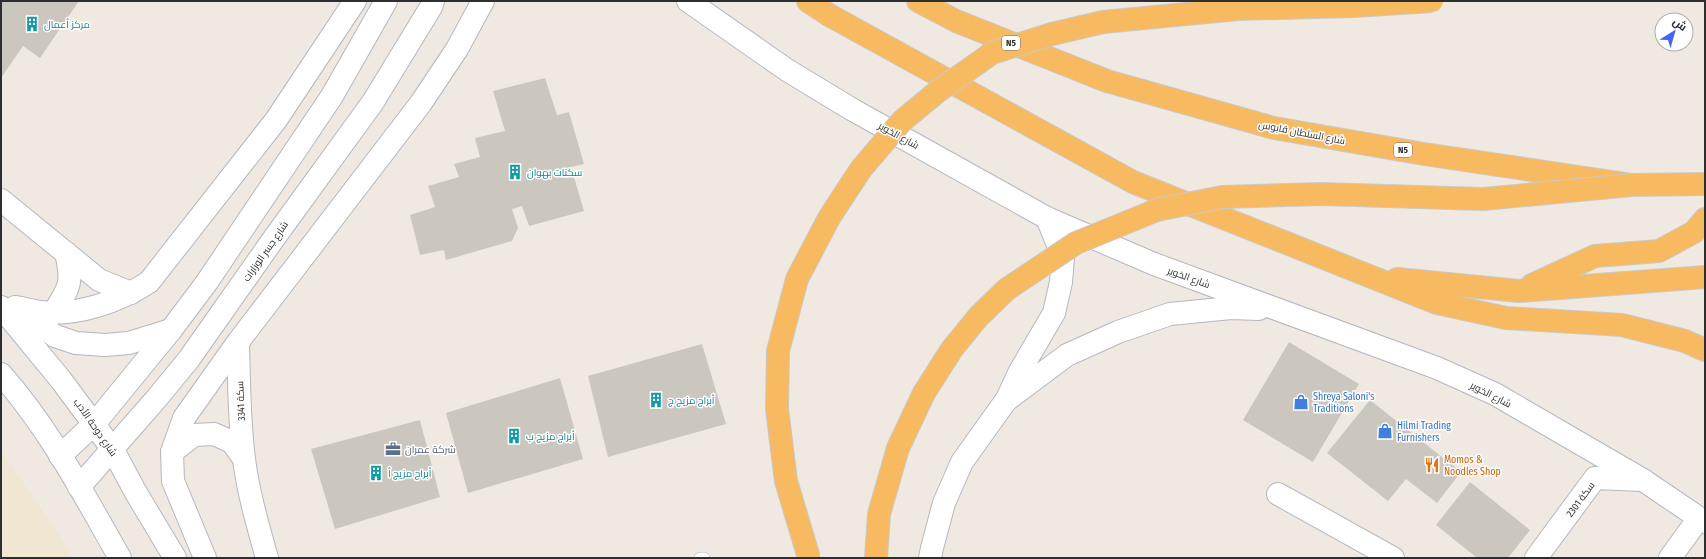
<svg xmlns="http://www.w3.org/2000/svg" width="1706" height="559" font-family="'Fira Sans Condensed',Cairo,sans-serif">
<rect width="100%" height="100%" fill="#efe9e1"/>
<polygon fill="#f0e6d1" points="1,451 59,535 72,558 1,558"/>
<g fill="#cbc7bf">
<polygon points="1,1 79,1 40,58 23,46 1,78"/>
<polygon points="545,78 557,115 569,112 584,164 571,167 584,211 529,226 522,206 512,209 518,228 512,241 446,260 444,250 420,255 410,215 435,207 428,186 459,177 454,164 480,157 475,138 505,131 493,91"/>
<polygon points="1289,342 1359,384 1313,462 1243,420"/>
<polygon points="702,344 726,424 608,457 588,376"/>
<polygon points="560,378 583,459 468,493 446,413"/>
<polygon points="1370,400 1461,472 1437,503 1406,479 1388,501 1327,453"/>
<polygon points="420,420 440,497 335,529 311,449"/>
<polygon points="1470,482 1530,530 1508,558 1477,558 1436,525"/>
</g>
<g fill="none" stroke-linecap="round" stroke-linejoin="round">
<g stroke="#b4b7c1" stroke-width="12">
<polyline id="service" points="700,558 704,558"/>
</g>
<g stroke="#b4b7c1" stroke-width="24">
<g id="minor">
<polyline points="1,200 99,280 131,293"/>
<path d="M 54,312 C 70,287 73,282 66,253"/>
<path d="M 238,342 C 239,381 239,421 244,459 C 248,492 258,526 267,558"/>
<polyline points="172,452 194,435 214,434 232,442 244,459"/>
<polyline points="1278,494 1393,558"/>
<polyline points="1536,558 1595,478 1643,480"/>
<polyline points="1670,558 1699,518"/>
</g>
</g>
<g stroke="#b4b7c1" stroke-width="24">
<g id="tertiary">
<polyline points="688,1 787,70 853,110 1047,218 1154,264 1437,368 1495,394 1643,480 1705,522"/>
<polyline points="1008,399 1067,355 1118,332 1170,314 1231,308 1259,309"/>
<polyline points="930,558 932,548 944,503 962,462 1007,399 1020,371 1054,313 1061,282 1063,257 1047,218"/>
</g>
</g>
<g stroke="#b4b7c1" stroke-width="24">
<g id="secondary">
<polyline points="1,307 61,380 113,450 135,491 175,558"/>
<path d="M 15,307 C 23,308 32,311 40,312 C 78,316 118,302 149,282 L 276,120 L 355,1"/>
<polyline points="18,309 55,336 76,343 105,345 129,343 171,330"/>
<path d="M 1,374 C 49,428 84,495 120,558"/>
<polyline points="60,456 95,423 171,330 207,282 332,96 386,1"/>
<polyline points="79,487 157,398 189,359 272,241 373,102 431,7 433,1"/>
<polyline points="205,558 173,481 172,452 184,418 238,342 421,103 457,49 483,1"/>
</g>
</g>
<g stroke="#c9c9c9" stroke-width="24">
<g id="trunk">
<polyline points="808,1 829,15 1133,182 1437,303 1506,318 1622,325 1685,341 1705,350"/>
<polyline points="918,1 956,21 1107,81 1274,128 1424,154 1632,185 1705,184"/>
<polyline points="1397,279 1519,291 1705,277"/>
<polyline points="1532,285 1595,256 1659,251 1694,232 1705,219"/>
<polyline points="876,558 879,514 898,448 924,393 952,349 979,316 1007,289"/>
</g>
</g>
<use href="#service" stroke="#fff" stroke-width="11"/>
<use href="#minor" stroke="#fff" stroke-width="22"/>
<use href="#tertiary" stroke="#fff" stroke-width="22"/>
<use href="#secondary" stroke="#fff" stroke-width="22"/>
<use href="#trunk" stroke="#f8ba60" stroke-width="22"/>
<g stroke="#c9c9c9" stroke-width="24" stroke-linecap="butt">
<g id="trunk-bridge">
<polyline points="1007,289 1076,243 1157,210 1222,197 1322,194 1483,199 1632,185"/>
<polyline points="809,558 786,481 777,409 778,351 797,279 829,218 861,169 902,121 937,92 992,53 1052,34 1103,22 1238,9 1354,6 1432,1"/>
</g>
</g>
<use href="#trunk-bridge" stroke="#f8ba60" stroke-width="22"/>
</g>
<defs>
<g id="building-bare" transform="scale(1.2)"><path d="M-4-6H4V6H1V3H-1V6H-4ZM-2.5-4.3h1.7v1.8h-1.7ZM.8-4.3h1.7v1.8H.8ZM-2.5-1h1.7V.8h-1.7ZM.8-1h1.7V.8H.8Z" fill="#0f9aa8" stroke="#fff" stroke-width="2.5" paint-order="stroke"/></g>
<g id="shop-bare" transform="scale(1.2)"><path d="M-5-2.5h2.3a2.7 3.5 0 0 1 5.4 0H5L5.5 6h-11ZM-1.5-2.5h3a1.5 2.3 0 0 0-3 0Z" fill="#3f7fe0" stroke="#fff" stroke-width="2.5" paint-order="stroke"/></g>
<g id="office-bare" transform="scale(1.2)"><path d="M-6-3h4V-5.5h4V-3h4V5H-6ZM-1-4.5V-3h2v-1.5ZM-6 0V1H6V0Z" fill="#5c6f8a" stroke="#fff" stroke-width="2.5" paint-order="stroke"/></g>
<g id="restaurant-bare" transform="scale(1.2)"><path d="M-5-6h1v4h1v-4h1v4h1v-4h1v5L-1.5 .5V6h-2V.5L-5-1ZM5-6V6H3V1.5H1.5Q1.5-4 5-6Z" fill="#e8710a" stroke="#fff" stroke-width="2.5" paint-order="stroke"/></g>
</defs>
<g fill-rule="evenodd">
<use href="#building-bare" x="32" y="24"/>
<use href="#building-bare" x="515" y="172"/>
<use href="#building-bare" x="656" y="400"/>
<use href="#shop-bare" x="1301" y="402"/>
<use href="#shop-bare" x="1385" y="431"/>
<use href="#building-bare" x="514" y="436"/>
<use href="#office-bare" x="393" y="449"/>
<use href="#restaurant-bare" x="1432" y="465"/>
<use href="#building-bare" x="376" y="473"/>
</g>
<g text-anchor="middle" stroke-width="3" stroke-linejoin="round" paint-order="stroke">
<g fill="#fff" stroke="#6d6d6d" stroke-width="1">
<rect x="1002" y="36" width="18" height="14" rx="3"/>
<rect x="1394" y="143" width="18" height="14" rx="3"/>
</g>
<g font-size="9" font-weight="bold" fill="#2e2e2e">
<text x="1011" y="46">N5</text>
<text x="1403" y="153">N5</text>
</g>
<g font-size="10" fill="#0d838f" stroke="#fff" text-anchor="start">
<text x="44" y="28">مركز أعمال</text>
<text x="527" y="176">سكنات بهوان</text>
<text x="668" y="404">أبراج مزيج ج</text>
<text x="526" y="440">أبراج مزيج ب</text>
<text x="388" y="477">أبراج مزيج أ</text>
</g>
<g font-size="10" fill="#2e2e2e" stroke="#fff">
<text transform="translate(1302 132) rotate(11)" y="4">شارع السلطان قابوس</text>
<text transform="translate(899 135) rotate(29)" y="4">شارع الخوير</text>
<text transform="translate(265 251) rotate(-55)" y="4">شارع جسر الوزارات</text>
<text transform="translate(1189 277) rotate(20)" y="4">شارع الخوير</text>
<text transform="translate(1491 394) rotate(27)" y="4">شارع الخوير</text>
<text transform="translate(240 401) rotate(-93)" y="4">سكة 3341</text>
<text transform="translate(96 427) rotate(55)" y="4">شارع دوحة الأدب</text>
<text transform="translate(1580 499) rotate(-54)" y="4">سكة 2301</text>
</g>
<g font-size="10" fill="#366cbe" stroke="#fff" text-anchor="start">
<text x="1313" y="400">Shreya Saloni's<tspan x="1313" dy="12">Traditions</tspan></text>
<text x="1397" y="429">Hilmi Trading<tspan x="1397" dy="12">Furnishers</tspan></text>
</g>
<g font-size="10" fill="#4e5e75" stroke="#fff" text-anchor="start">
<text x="405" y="453">شركة عمران</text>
</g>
<g font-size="10" fill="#c56008" stroke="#fff" text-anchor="start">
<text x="1444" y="463">Momos &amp;<tspan x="1444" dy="12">Noodles Shop</tspan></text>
</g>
</g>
<rect width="1706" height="559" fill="none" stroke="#2e2e2e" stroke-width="4"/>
<g transform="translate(1674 32) rotate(37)"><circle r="19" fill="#ffffff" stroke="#ababab"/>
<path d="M0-3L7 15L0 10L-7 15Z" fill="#4264fb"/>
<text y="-6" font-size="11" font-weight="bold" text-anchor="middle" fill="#2e2e2e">ش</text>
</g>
</svg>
